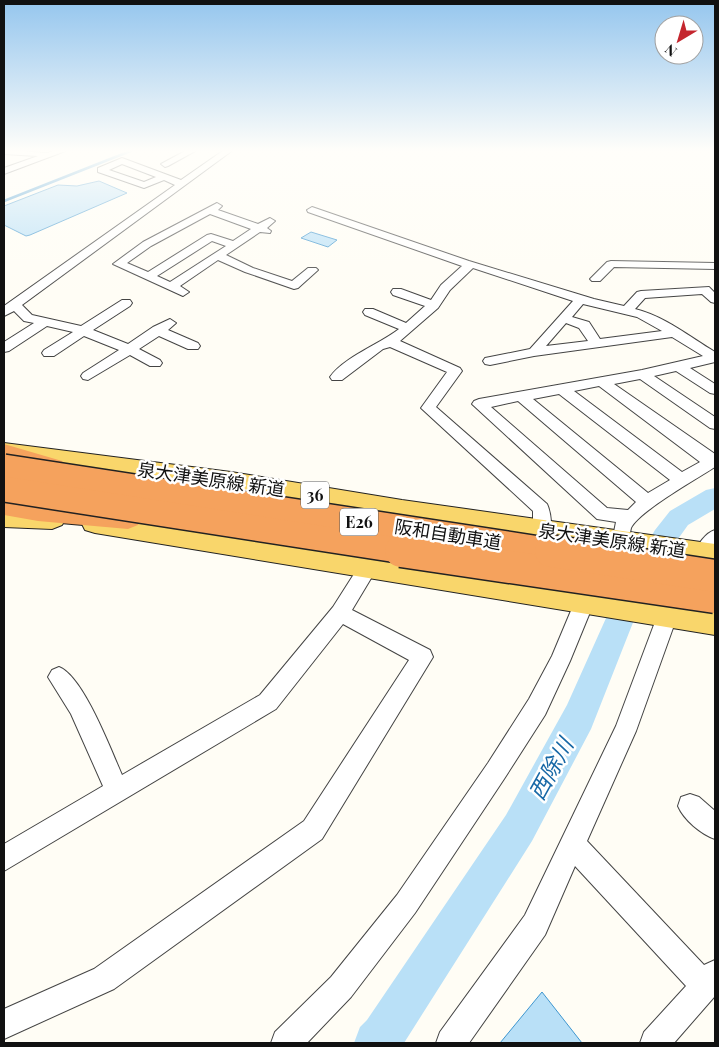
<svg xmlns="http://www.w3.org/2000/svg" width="719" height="1047" font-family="'Playfair Display','Noto Sans JP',serif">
<rect width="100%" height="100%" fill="#fffdf5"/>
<g fill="#b9e0f7" stroke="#3f96cf">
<polygon points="99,181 127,193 30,235 26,236 4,225 4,206 58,185 77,186"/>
<polygon points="311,232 337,240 328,247 301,238"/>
<polygon points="542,992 582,1043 500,1043"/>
</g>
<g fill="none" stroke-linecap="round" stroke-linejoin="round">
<polyline stroke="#3f96cf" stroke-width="2.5" points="4,201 133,150"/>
<polygon fill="#b9e0f7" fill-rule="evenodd" points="715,488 715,509 688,525 673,546 634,620 591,729 532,841 404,1043 354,1043 360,1027 367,1020 506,815 567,705 611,607 655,530 670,511 706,490"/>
<g stroke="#444" stroke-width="2">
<g id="street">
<polygon points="4,150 47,153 57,150 68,150 4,174 4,168 38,156 4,154"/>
<polygon points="187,150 197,150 168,166 165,167 161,164"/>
<path d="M 224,150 L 233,150 L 22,305 L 32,315 L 81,326 L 122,300 L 130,300 L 132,303 L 130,306 L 93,330 L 128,344 L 153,327 L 170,319 L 176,323 L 168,330 L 198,343 L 200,346 L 198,349 L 188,349 L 159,336 L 139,349 L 160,360 L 162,363 L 160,366 L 150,366 L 130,355 L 88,380 L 83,379 L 81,376 L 83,373 L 119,350 L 84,336 L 54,356 L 44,356 L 42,353 L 44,350 L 73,332 L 47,326 L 9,351 L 4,352 L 4,342 L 34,323 L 24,321 L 14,311 L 4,316 L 4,306 L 175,185 L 164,180 L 144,188 L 98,172 L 98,168 L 122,158 L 181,180 ZM 122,164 L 156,177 L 144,182 L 109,170 Z"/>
<path d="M 217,203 L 222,206 L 218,210 L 258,224 L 270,218 L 275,221 L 267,228 L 271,231 L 270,233 L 260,232 L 226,255 L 253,268 L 292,281 L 308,268 L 316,268 L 318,270 L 298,288 L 294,289 L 245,272 L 218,260 L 180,286 L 189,292 L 183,296 L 113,264 L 143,242 ZM 210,214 L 251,229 L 233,241 L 211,234 L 207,235 L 148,272 L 127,263 L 151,246 ZM 212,241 L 226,246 L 170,282 L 157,276 Z"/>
<path d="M 312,207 L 469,261 L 594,299 L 624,306 L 637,292 L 641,291 L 709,287 L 715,293 L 715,303 L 711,302 L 702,294 L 645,298 L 635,309 C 664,316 690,337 715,352 L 715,362 L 690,368 L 715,384 L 715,394 L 710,393 L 676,371 L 654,376 L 715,417 L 715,429 L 710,428 L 640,379 L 614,384 L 715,454 L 715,467 C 698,478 638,512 631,528 C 629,535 631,541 627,547 L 621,549 L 615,547 L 612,542 L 616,522 L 597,519 L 472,404 L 474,401 L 479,399 L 642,370 L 703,356 L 672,337 L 534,356 L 490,365 L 485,364 L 483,361 L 485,358 L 530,349 L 573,301 L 473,268 L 450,290 L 438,308 L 400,341 L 460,368 L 462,371 L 436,407 L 547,504 C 551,513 553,528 548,536 L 542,538 L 536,536 L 533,531 L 533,511 L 421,408 L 447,372 L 390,347 L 383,349 L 342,380 L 332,380 L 330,377 C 344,357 380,344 399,329 L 365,315 L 363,312 L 365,309 L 373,309 L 406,323 L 425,306 L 393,295 L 391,292 L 393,289 L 401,289 L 431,300 L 441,285 L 462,266 L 308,212 L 307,210 ZM 583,304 L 637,317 L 662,331 L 600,339 L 589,322 L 572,317 ZM 566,323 L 579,328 L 588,341 L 546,346 ZM 599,386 L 700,462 L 682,472 L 574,391 ZM 559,394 L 670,480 L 648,493 L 533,399 ZM 518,401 L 636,502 L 628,510 L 607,508 L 491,407 Z"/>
<polygon points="611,261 715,263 715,269 614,267 600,281 592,281 590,279 607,262"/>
<path d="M 715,530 C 716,544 715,566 696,559 L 693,554 C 698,545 705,533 715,530 Z"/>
<path d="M 372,549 L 378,551 L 381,556 L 376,570 L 352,610 L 430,650 L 433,657 L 322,839 L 114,989 L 4,1039 L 4,1009 L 94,969 L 304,821 L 409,660 L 343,624 L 276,709 L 4,871 L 4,844 L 103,786 L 71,714 L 48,677 L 52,670 L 59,667 C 83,676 111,750 122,775 L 260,695 L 333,607 L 361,563 L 366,551 Z"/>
<polygon points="585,592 592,594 595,600 570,661 545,715 504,779 415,913 351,997 307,1043 271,1043 275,1032 331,977 397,895 488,763 529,699 552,656 578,594"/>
<polygon points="668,605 675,608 678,614 636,731 587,841 704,965 715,960 715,996 674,1043 640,1043 644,1032 686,986 575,866 545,935 469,1043 436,1043 440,1032 525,915 616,726 658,614 661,608"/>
<path d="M 690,794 L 699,797 L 715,811 L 715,839 C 701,834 684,820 678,806 L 681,797 Z"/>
</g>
</g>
<g stroke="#222" stroke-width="2">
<g id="primary">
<polygon points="4,443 231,472 402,500 715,544 715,568 402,520 231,490 4,461"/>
<polygon points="4,507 52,507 62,511 66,518 62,525 52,529 4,527"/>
<polygon points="95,511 715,607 715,635 95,533 85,530 81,522 85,514"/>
</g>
</g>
<g stroke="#222" stroke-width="2">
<g id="highway">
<polygon points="4,444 62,461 66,467 62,473 53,476 4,462"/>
<polygon points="4,495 38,501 128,507 138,511 142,518 138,525 128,529 38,521 4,515"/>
</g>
</g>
<use href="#street" fill="#fff" fill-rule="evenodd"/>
<use href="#primary" fill="#f9d66b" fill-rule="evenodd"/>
<use href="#highway" fill="#f5a25d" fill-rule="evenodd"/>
<g stroke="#222" stroke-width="28" stroke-linecap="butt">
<g id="highway-bridge-far1">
<polyline points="4,467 559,552"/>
<polyline points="4,489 410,552"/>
</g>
</g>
<g stroke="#222" stroke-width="35" stroke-linecap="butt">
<g id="highway-bridge">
<polyline points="401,551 715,597"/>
<polyline points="551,551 715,576"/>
</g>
</g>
<use href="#highway-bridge-far1" stroke="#f5a25d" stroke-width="25"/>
<use href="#highway-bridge" stroke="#f5a25d" stroke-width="32"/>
</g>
<linearGradient id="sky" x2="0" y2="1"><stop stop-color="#95c6ee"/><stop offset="0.51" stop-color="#fffefa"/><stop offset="1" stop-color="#fffefa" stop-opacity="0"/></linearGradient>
<rect width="719" height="296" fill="url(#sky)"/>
<g text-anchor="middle" stroke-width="5" stroke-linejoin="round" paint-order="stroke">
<g fill="#fff" stroke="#585858" stroke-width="1">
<rect x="301" y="481.5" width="28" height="27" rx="4"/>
<rect x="340" y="508.5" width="38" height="27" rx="4"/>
</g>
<g font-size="16" font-weight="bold" fill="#111">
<text x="315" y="501">36</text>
<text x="359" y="528">E26</text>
</g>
<g font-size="18" fill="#111" stroke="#fff">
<text transform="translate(211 480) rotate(8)" y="6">泉大津美原線 新道</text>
<text transform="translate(448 535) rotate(9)" y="6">阪和自動車道</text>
<text transform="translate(612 541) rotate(8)" y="6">泉大津美原線 新道</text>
</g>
<g font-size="22" font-style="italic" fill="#1768a6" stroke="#fff">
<text transform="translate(551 769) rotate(-61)" y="8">西除川</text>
</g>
</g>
<rect width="719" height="1047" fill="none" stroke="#111111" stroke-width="10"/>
<g transform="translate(679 40) rotate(218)"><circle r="24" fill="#ffffff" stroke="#a0a0a0"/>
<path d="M0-4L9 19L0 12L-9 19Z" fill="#c4262e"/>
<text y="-8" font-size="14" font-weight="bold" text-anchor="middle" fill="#111111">N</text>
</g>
</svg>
